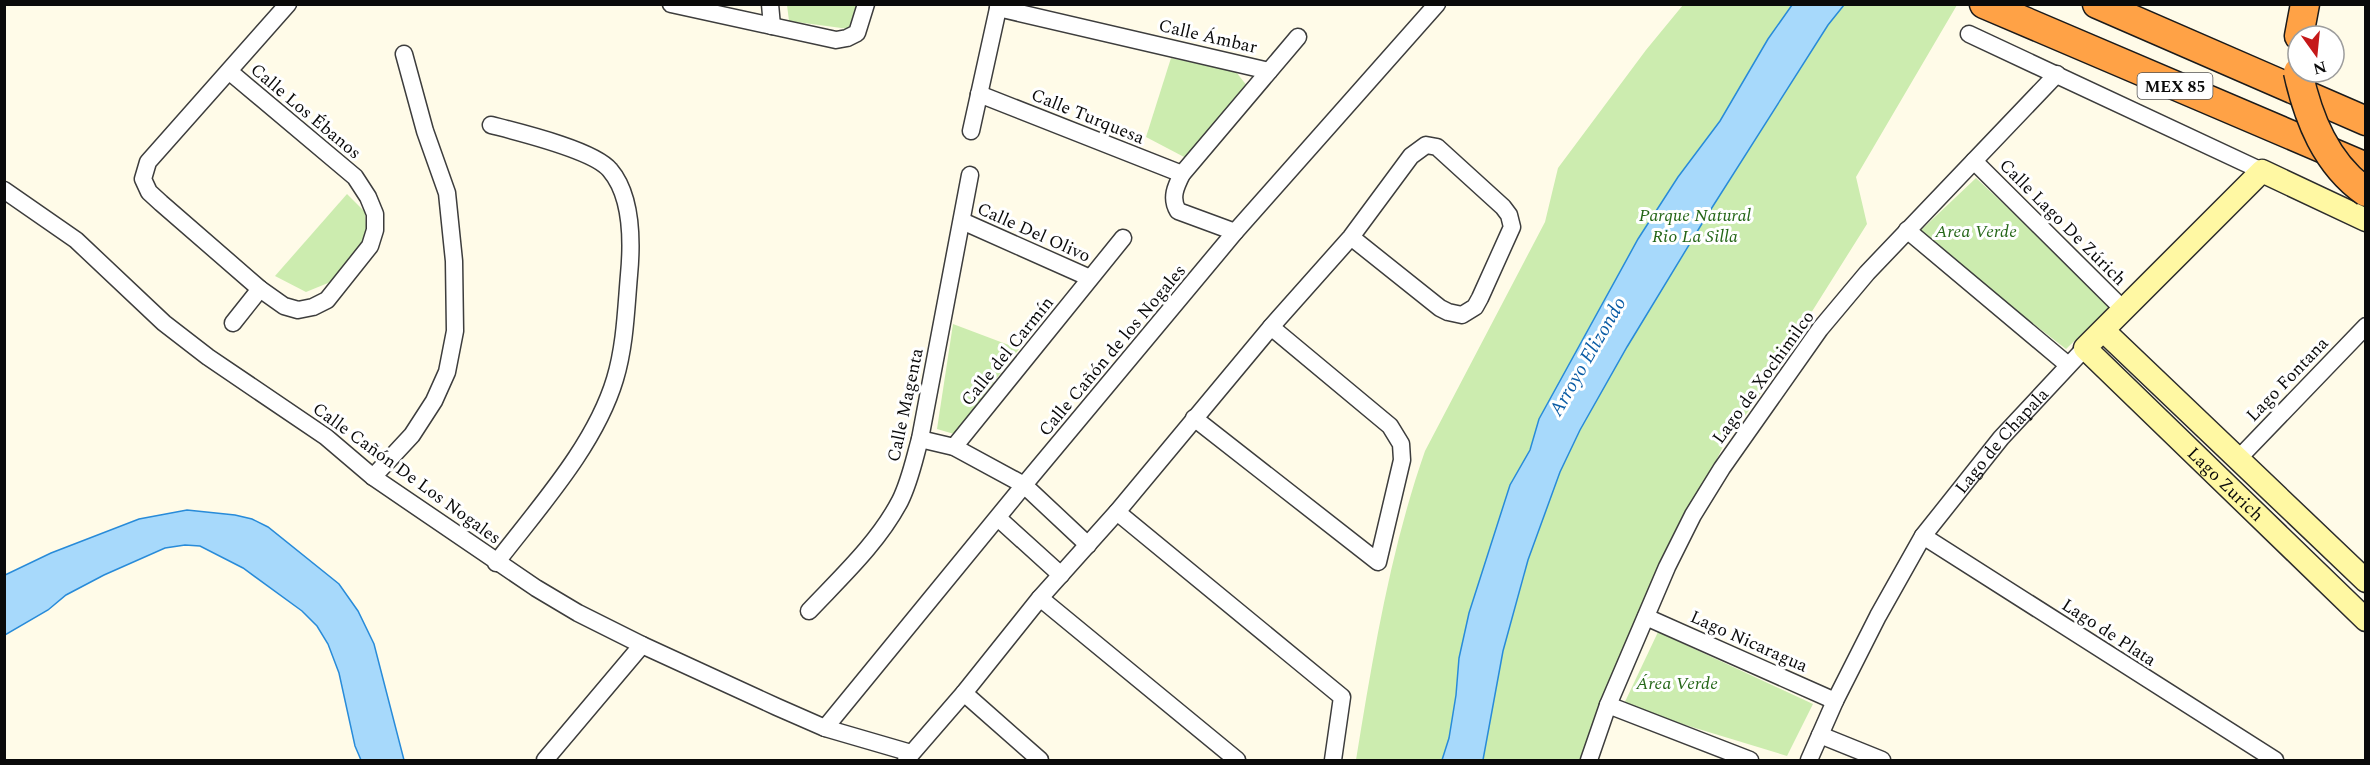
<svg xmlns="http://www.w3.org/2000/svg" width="2370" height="765" font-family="Spectral,serif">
<rect width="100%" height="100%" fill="#fffbe8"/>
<g fill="#ccecaf">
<polygon points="787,5 856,5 849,29 789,21"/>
<path d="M 1683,5 L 1957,5 L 1856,177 L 1867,224 L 1755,402 L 1723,446 L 1667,567 L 1590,760 L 1356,760 C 1373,656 1390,551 1425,451 L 1545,222 L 1558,168 L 1646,50 Z"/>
<polygon points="1171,58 1236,72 1248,87 1186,158 1146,137"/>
<polygon points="1976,178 2112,305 2066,349 1917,234"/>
<polygon points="347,194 365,212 367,240 350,263 328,283 306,292 275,276"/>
<polygon points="953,324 1019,349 954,434 937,429"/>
<polygon points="1658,632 1813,704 1787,756 1623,706"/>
</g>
<g fill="#a7d9fb" stroke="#288bd9" stroke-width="1.5">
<polygon points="1792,5 1844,5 1828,25 1706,217 1627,347 1580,430 1560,472 1528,560 1503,651 1483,760 1442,760 1449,738 1456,695 1459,658 1469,613 1510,485 1530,450 1539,419 1638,239 1678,177 1720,121 1768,39"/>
<polygon points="187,510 235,515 252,519 268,527 339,584 358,611 374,644 404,760 361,760 355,746 339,673 328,644 317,626 302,611 243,568 200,546 185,545 165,548 104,575 66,595 48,610 5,635 5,575 51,553 139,519"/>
</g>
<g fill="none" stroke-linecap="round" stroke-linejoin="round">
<g stroke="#3d3d3d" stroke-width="19">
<g id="street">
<polyline points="671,4 836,40 847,38 857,33 866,4"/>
<polyline points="770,4 772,26"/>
<polyline points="998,8 1269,71"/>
<polyline points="1969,34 2262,171"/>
<polyline points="230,72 355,177 368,197 375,214 375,230 370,246 327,300 313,307 298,310 284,306 260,289 161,203 149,192 143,179 148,162 288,4"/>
<polyline points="979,94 1182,174"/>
<path d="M 491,125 C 518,132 594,150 610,170 C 633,197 632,243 629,275 C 626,310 625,346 615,379 C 595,446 538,508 496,563"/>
<polyline points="971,131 999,4"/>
<polyline points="1974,161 2124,310"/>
<polyline points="4,190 76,240 164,323 208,357 326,437 373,477 536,588 578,613 642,645 777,707 825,728 911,753"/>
<polyline points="962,221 1090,278"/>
<polyline points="1907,230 2068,365"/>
<path d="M 1235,232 L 1178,211 C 1170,198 1176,186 1182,174 L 1298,37"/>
<polyline points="233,323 260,289"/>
<polyline points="1194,418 1378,562 1402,460 1401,444 1390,426 1271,327"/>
<polyline points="920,439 954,447 1024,485 1088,545"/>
<polyline points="954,447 1123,238"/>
<polyline points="2237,460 2366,326"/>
<polyline points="373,477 412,435 434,401 447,372 455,331 454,261 447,193 425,131 404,54"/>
<polyline points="1117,512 1342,697 1333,760"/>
<polyline points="998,518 1061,575"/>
<polyline points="1923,536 2275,760"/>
<polyline points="1040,598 1237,760"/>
<path d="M 809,611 C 841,577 878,543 900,501 C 910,481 914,460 920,439 L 970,175"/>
<polyline points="1646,617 1835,701"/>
<polyline points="964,693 1040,760"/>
<polyline points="1608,705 1750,760"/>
<polyline points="825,728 1024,485 1235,232 1437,4"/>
<polyline points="1820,735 1882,760"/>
<polyline points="545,760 642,645"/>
<polyline points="906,760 964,693 1040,598 1117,512 1271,327 1351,237 1411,156 1426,145 1437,147 1503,207 1509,215 1512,227 1480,298 1475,307 1462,315 1448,312 1440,308 1351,237"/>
<polyline points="1589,760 1608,705 1667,567 1693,515 1722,468 1820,329 1867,273 2057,74"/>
<path id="s1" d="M 1809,760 L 1835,701 L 1878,616 L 1923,536 L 2001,438 L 2085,348"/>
</g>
</g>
<g stroke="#2c2c2c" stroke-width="25">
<g id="secondary">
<path id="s2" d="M 2366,220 L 2262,171 L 2085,348 L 2366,620"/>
<polyline points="2104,331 2366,581"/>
</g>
</g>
<g stroke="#1b1b1b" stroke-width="31">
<g id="highway">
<polyline points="1984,4 2366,167"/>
<polyline points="2097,4 2366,121"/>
<polyline points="2299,36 2305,4"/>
</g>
</g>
<use href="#street" stroke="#fff" stroke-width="16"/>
<use href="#secondary" stroke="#fff8a3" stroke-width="22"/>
<use href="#highway" stroke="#ffa246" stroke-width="28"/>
<g stroke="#1b1b1b" stroke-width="31" stroke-linecap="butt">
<path id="highway-bridge" d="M 2298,72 C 2308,118 2326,164 2366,192"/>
</g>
<use href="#highway-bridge" stroke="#ffa246" stroke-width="28"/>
</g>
<g text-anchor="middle" stroke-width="6" stroke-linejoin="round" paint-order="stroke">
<rect fill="#fff" stroke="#545454" stroke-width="1.5" x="2137.5" y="73" width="75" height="26" rx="4.5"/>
<g font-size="16" font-weight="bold" fill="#0a0a0a">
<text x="2175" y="92">MEX 85</text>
</g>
<g font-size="18" fill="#0a0a0a" stroke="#fff">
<text transform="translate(1208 36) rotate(13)" y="6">Calle Ámbar</text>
<text transform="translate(306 111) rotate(40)" y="6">Calle Los Ébanos</text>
<text transform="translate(1088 116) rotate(22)" y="6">Calle Turquesa</text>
<text transform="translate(2063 222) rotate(45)" y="6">Calle Lago De Zúrich</text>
<text transform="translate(1034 232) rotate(24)" y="6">Calle Del Olivo</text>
<text transform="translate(1112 350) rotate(-50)" y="6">Calle Cañón de los Nogales</text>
<text transform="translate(1007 351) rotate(-51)" y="6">Calle del Carmín</text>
<text transform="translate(1763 377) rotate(-54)" y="6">Lago de Xochimilco</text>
<text transform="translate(2287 379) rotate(-46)" y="6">Lago Fontana</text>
<text transform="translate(905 405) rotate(-78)" y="6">Calle Magenta</text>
<text dy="6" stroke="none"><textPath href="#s1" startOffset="375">Lago de Chapala</textPath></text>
<text transform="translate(407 473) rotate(36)" y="6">Calle Cañón De Los Nogales</text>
<text dy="6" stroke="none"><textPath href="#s2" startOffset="561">Lago Zurich</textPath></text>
<text transform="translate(2109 632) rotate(33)" y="6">Lago de Plata</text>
<text transform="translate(1749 641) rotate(24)" y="6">Lago Nicaragua</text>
</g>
<g font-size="18" font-style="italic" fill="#246617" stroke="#fff">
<text x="1695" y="221">Parque Natural<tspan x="1695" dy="21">Rio La Silla</tspan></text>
<text x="1976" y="237">Area Verde</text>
<text x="1677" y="689">Área Verde</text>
</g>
<g font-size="20" font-style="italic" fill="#0b5ca5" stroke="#fff">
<text transform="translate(1587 356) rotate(-60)" y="7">Arroyo Elizondo</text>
</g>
</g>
<rect width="2370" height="765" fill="none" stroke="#0a0a0a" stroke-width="12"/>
<g transform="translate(2316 54) rotate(165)"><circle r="28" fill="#ffffff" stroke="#9d9d9d" stroke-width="1.5"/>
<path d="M0-4.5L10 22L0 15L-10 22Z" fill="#c51819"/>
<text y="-9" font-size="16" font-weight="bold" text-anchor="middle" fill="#0a0a0a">N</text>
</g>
</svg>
